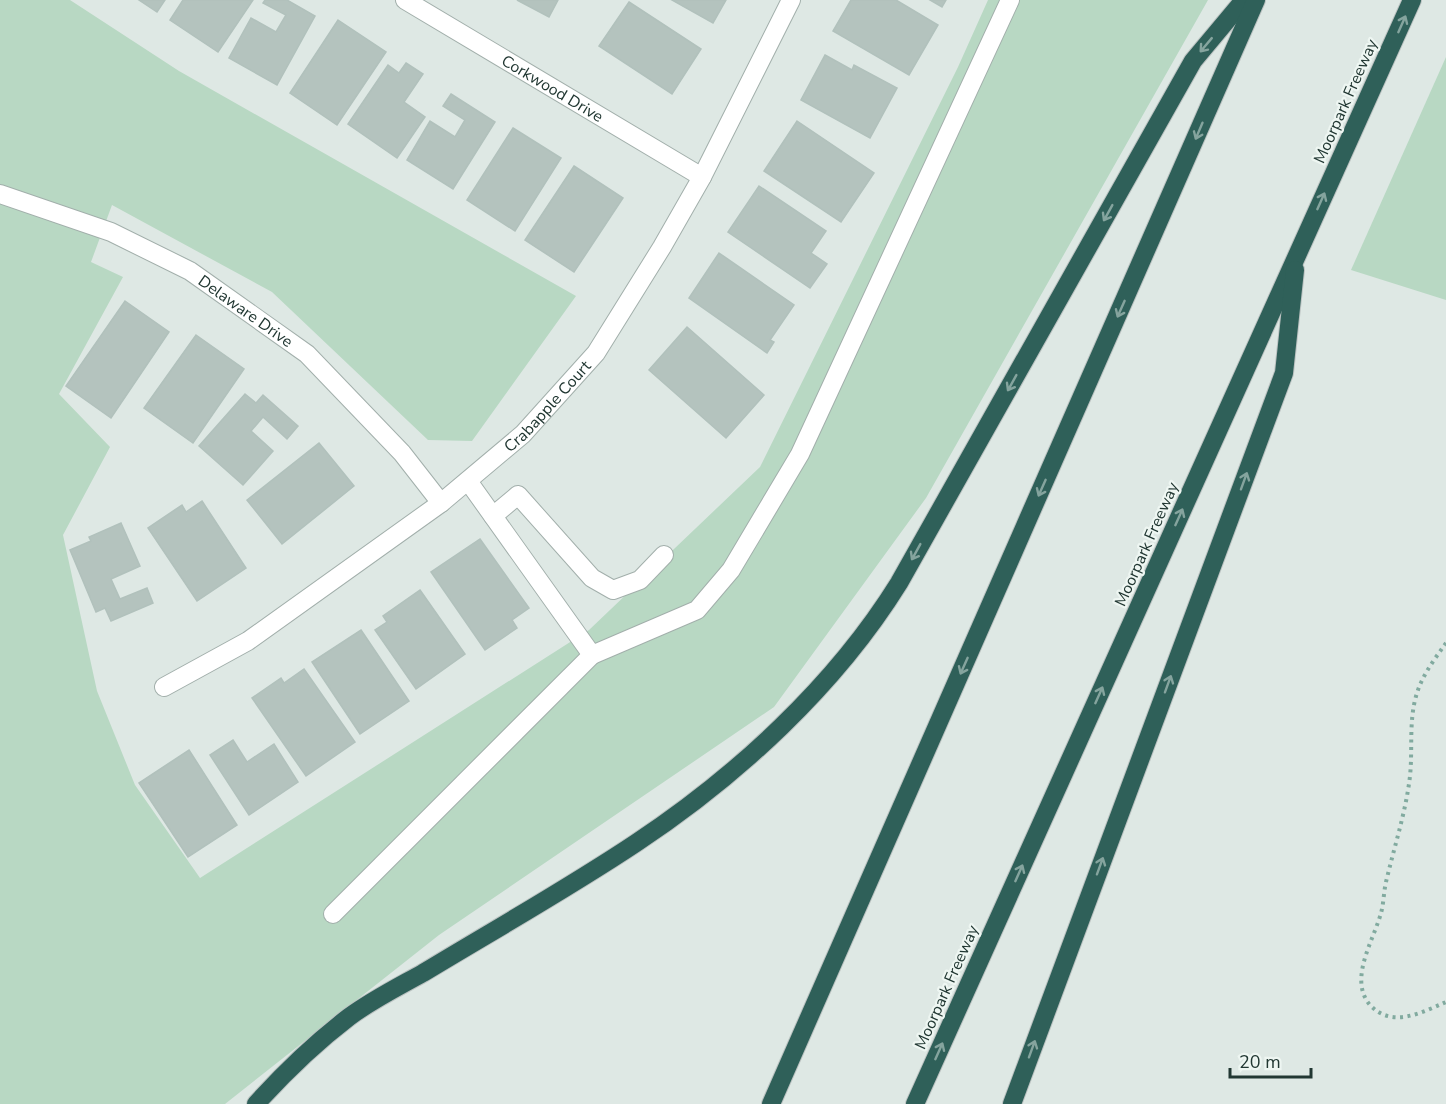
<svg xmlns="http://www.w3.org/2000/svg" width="1446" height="1104" font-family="'Nunito Sans',sans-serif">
<rect width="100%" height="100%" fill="#dee8e4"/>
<g fill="#b8d8c3">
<polygon points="0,0 70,0 179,71 576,296 472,441 428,440 272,292 112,205 91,262 123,277 59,394 110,447 63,535 97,691 135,785 200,878 589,630 760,467 958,67 988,0 1208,0 926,498 774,707 439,935 225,1104 0,1104"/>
<polygon points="1446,57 1446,300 1351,270"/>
</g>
<g fill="#b4c3be" stroke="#b1c1bc" stroke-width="1.5">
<polygon points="139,0 165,0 157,12"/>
<polygon points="183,0 253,0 218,52 170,20"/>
<polygon points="265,0 287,0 315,16 277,85 229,58 251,18 276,32 286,15 263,3"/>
<polygon points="517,0 558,0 549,17"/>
<polygon points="672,0 726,0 713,23"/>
<polygon points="851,0 896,0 938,25 909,75 833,31"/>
<polygon points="930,0 946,0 942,7"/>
<polygon points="629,2 701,49 672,94 599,46"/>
<polygon points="338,20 386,52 337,125 290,93"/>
<polygon points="825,55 852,70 854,65 897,88 870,138 801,100"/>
<polygon points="406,63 423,74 404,102 425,117 397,158 348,124 388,65 399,73"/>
<polygon points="451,94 495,122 453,189 407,160 430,121 455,137 465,120 443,106"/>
<polygon points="797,121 874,173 841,222 764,171"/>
<polygon points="513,128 561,158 515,231 467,200"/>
<polygon points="574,166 623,198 574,272 525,240"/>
<polygon points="759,186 826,231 811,253 827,264 810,288 728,232"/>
<polygon points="719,253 794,305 770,340 774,342 767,353 689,298"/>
<polygon points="125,301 169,332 111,418 66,386"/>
<polygon points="687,327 764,395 726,438 649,370"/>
<polygon points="196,335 244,369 193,443 144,408"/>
<polygon points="245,394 256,403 263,395 298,426 287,439 263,417 251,431 273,451 243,485 199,446"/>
<polygon points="319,443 354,486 282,544 247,500"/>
<polygon points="202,501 246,568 197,601 148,528 182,505 186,512"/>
<polygon points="121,523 140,566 111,579 120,599 147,588 153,603 111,621 105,608 96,612 70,550 91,541 89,537"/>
<polygon points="480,539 529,608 512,620 517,628 485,650 431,572"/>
<polygon points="420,590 465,654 416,689 375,630 387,622 383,616"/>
<polygon points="361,630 409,701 360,734 312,662"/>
<polygon points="304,669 355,742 306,776 252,698 281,678 284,683"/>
<polygon points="233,740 247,762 274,744 298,782 249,815 210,755"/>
<polygon points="189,750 237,825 188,857 139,783"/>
</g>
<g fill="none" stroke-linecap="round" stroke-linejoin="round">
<g stroke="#a2afab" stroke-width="20">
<g id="minor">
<path id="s1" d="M 405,0 L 702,177"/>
<path id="s2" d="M 0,194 L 111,232 L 190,271 L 307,354 L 402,453 L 441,503"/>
<polyline points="468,481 592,655 697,610 731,570 800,454 1010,0"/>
<polyline points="493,516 518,495 592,578 613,590 640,580 664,555"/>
<path id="s3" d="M 164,687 L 248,641 L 441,503 L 523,434 L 596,353 L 662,247 L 702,177 L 791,0"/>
<polyline points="333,914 592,655"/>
</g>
</g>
<g stroke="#bcc3c2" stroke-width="20">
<g id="highway">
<path d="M 256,1104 C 284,1073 315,1043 349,1017 C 372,1000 398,987 423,973 C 494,930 567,889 636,843 C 737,776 835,686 899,583 L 1193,61 L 1244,0"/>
<polyline points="771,1104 1256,0"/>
<polyline points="915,1104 1412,0"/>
<polyline points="1012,1104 1284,373 1295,270"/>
</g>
</g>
<path stroke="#81aa9f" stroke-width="4" stroke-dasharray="3 4.5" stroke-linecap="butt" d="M 1446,643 C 1436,657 1424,673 1418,690 C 1408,718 1413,747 1410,776 C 1406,811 1395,844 1387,878 C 1384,888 1384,899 1382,909 C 1376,937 1347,978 1370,1005 C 1392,1029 1423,1012 1446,1002"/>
<use href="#minor" stroke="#fff" stroke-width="18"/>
<use href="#highway" stroke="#2f6059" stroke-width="18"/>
</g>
<defs><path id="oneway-shaft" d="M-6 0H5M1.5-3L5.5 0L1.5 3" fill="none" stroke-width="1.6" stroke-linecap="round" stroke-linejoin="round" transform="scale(1.5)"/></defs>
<g stroke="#85a49e">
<use href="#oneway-shaft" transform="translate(1402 24) rotate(-66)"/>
<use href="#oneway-shaft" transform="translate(1206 45) rotate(130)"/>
<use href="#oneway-shaft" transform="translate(1199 131) rotate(113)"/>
<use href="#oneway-shaft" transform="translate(1321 201) rotate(-66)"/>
<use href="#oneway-shaft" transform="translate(1108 213) rotate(119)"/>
<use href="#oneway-shaft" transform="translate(1121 309) rotate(114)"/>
<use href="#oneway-shaft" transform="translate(1012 383) rotate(119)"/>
<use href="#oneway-shaft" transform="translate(1244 481) rotate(-70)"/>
<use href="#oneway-shaft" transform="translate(1042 488) rotate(114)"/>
<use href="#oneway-shaft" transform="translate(1179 517) rotate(-66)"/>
<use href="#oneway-shaft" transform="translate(916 552) rotate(119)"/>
<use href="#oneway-shaft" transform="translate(964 666) rotate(114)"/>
<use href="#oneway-shaft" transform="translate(1168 684) rotate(-70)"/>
<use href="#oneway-shaft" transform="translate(1099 695) rotate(-66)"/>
<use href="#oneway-shaft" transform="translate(1100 866) rotate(-70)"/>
<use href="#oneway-shaft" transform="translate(1019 873) rotate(-66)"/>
<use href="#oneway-shaft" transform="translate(1032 1049) rotate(-70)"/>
<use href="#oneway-shaft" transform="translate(939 1051) rotate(-66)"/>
</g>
<g text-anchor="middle" stroke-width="4.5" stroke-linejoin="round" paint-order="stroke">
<g font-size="16" fill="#213732" stroke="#eef6f2">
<text dy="6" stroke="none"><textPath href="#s1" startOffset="172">Corkwood Drive</textPath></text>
<text transform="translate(1345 101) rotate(-66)" y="6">Moorpark Freeway</text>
<text dy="6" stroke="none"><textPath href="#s2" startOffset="274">Delaware Drive</textPath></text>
<text dy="6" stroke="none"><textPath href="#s3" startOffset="477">Crabapple Court</textPath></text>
<text transform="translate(1146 544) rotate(-66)" y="6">Moorpark Freeway</text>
<text transform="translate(946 987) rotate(-66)" y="6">Moorpark Freeway</text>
</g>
</g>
<path d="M1230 1068v9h81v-9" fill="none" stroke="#213732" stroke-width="3"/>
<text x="1239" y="1068" font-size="18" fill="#213732" stroke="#eef6f2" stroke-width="4.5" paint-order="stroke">20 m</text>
</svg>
